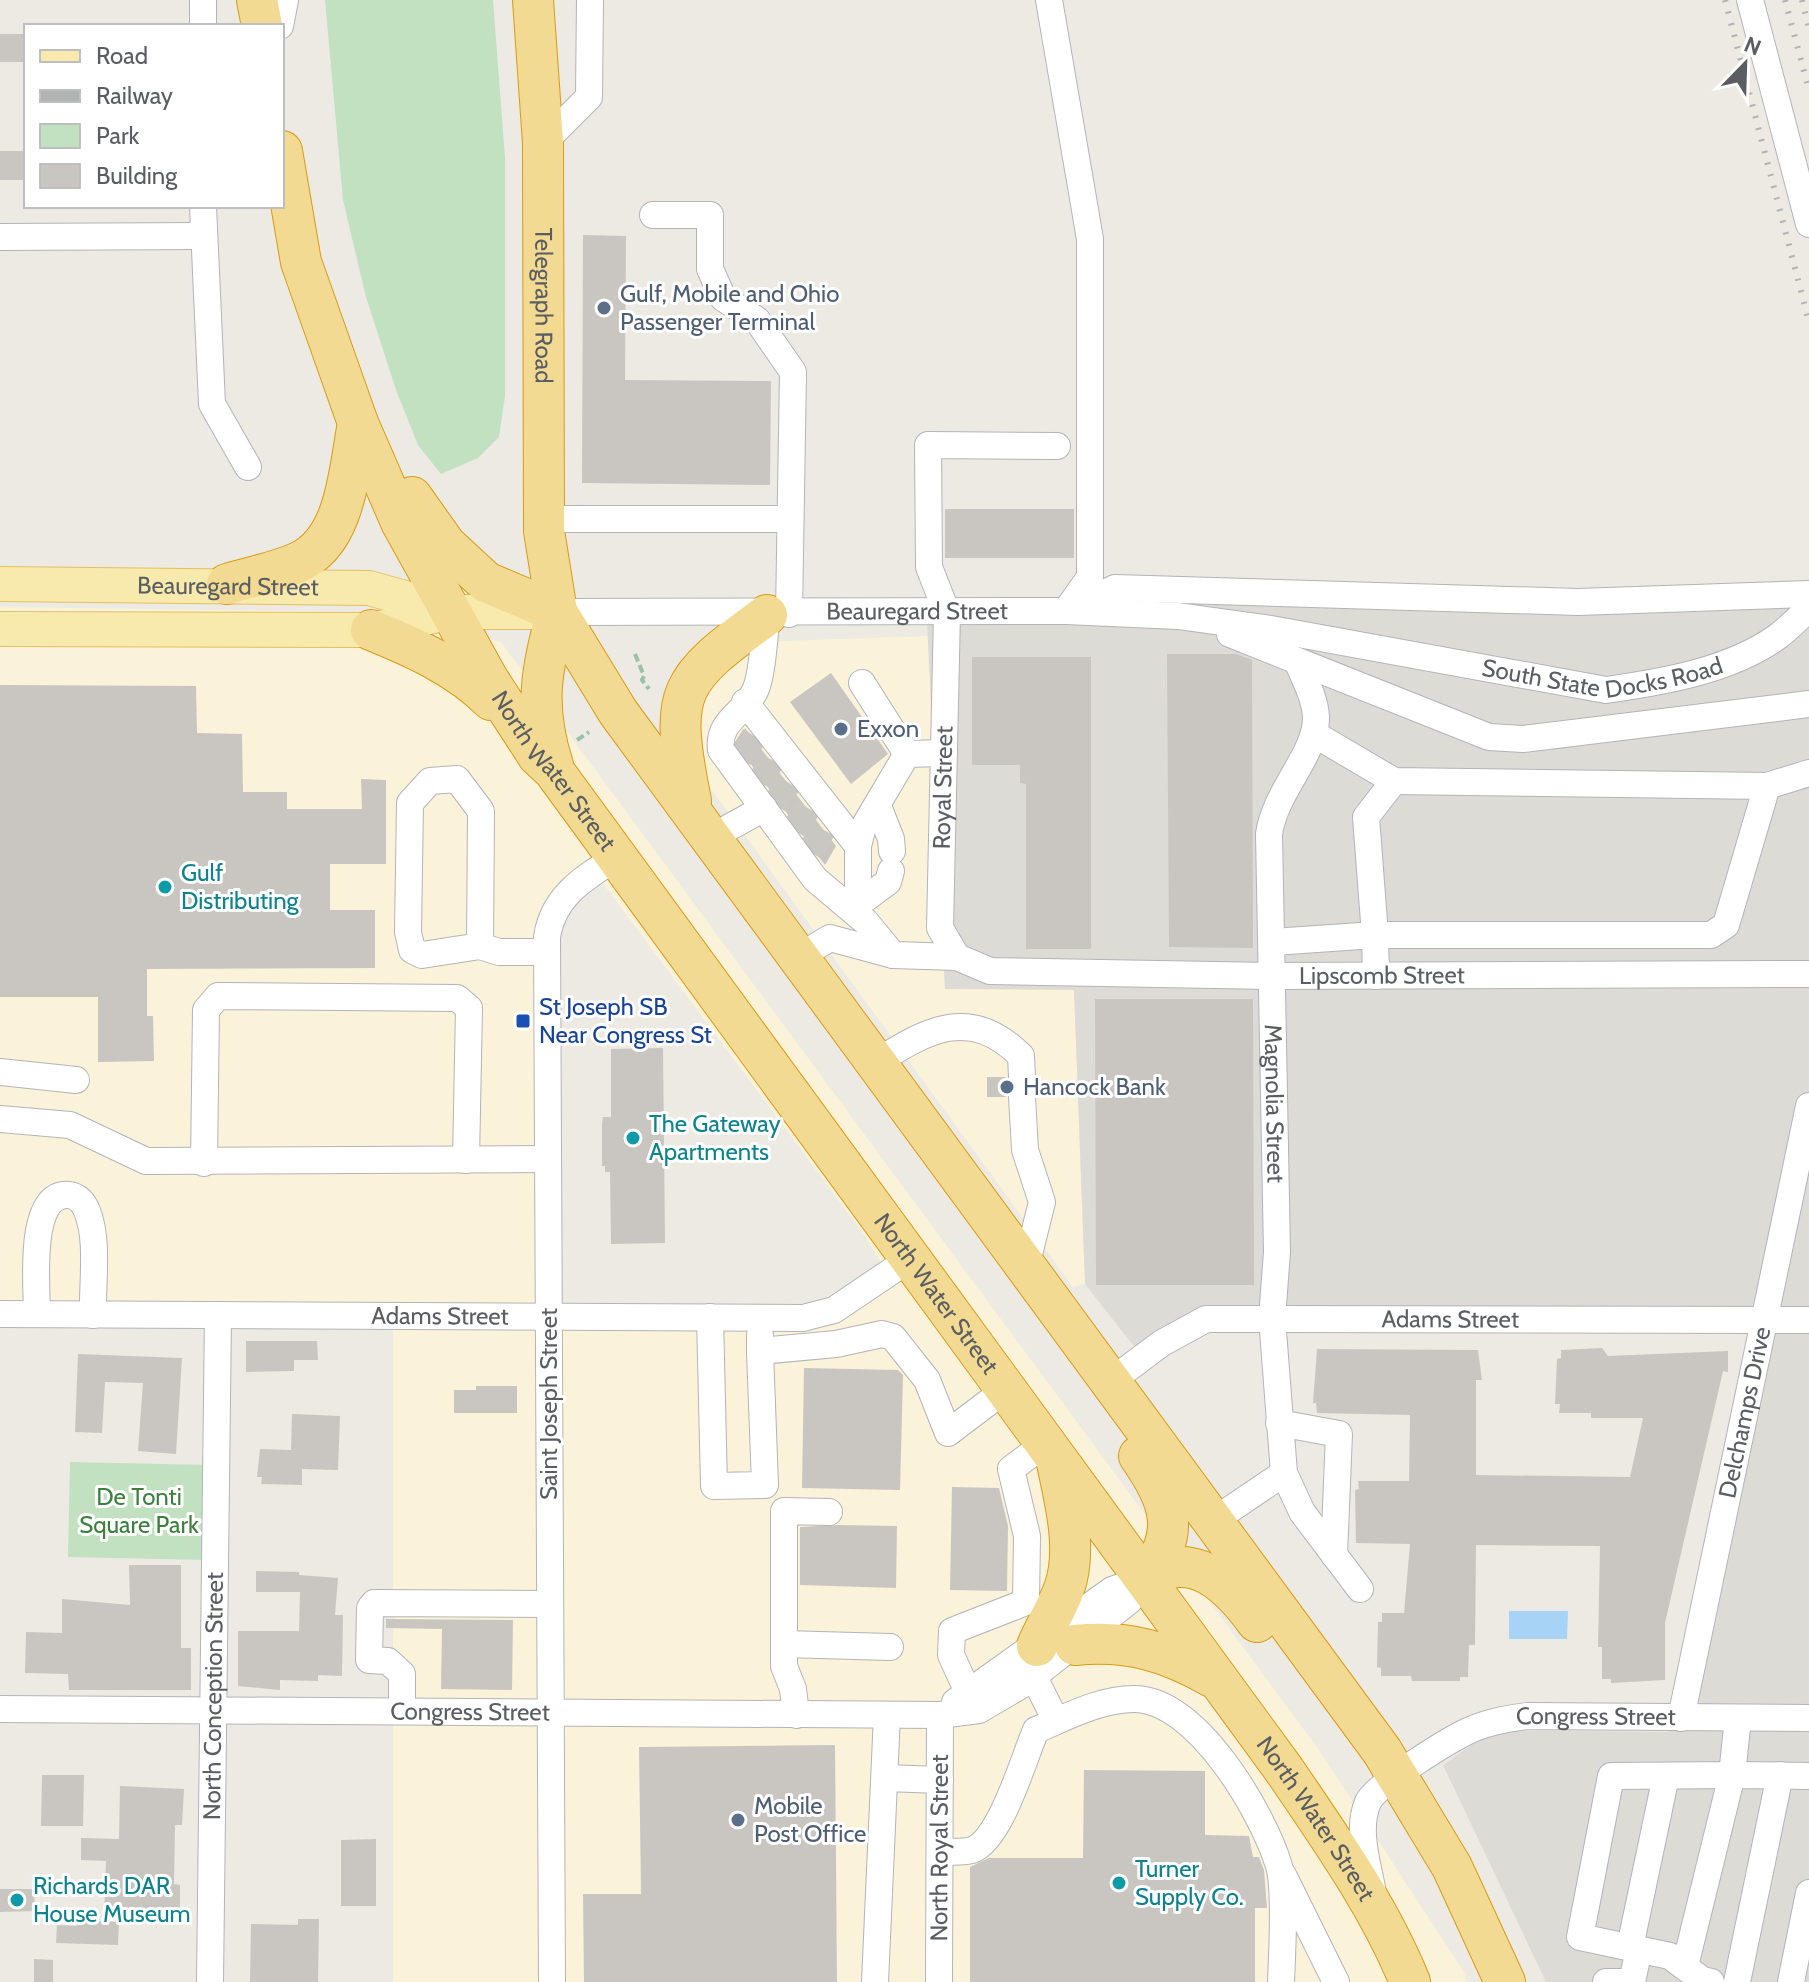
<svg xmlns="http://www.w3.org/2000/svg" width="1809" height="1982" font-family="Cabin,sans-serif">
<rect width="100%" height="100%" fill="#eceae2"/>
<g fill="#faf2d9">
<polygon points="0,607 370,612 501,642 1319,1750 1464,1972 1467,1982 393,1982 393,1326 809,1323 896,1287 862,1232 602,882 564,911 556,950 560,1305 0,1313"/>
<polygon points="928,636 945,989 1074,989 1085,1284 1073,1287 698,771 695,689 755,642"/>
</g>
<polygon fill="#dddbd6" points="1809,600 1809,1982 1546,1982 1443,1765 1493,1730 1668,1732 1750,1332 1205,1328 1147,1363 1085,1284 1074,990 945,989 926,601"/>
<g fill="#c1e1c1">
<polygon points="325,0 493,0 505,158 505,396 499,437 478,458 441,474 418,445 396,390 366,297 343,200"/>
<polygon points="70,1462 210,1465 208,1560 68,1557"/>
</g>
<polygon fill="#a7d4f6" points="1509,1611 1568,1611 1567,1639 1509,1639"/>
<g fill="#c9c6c1">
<rect x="0" y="34" width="26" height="28"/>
<rect x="0" y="151" width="26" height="29"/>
<polygon points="583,235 626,236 625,380 771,381 770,485 582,483"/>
<rect x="945" y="509" width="129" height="49"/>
<polygon points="1167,654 1236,654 1252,660 1253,948 1169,947"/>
<polygon points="972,657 1091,657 1091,949 1026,949 1026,784 1020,783 1020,765 972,765"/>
<polygon points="831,673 888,754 851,784 790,702"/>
<polygon points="0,685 196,686 197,733 242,734 243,792 287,792 287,809 362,809 361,779 386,780 386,864 330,864 330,910 375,910 375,968 147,969 147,1016 153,1016 154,1061 98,1062 98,997 0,997"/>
<polygon points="745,728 836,846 825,865 737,745"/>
<polygon points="1095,999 1253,999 1254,1285 1096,1285"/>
<polygon points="663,1048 665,1243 611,1244 610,1172 605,1172 605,1166 602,1166 602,1124 603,1117 611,1117 611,1049"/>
<polygon points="987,1077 1006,1077 1010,1087 1006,1097 987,1097"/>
<polygon points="246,1341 317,1341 318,1360 294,1360 294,1371 246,1372"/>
<polygon points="1602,1348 1608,1356 1728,1351 1728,1372 1723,1371 1665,1623 1665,1680 1611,1683 1611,1679 1602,1679 1602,1647 1598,1647 1600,1546 1476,1545 1475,1645 1469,1645 1468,1677 1460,1677 1460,1681 1412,1681 1411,1676 1381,1676 1381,1668 1377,1667 1378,1622 1382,1622 1382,1613 1404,1613 1410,1544 1356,1543 1355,1490 1359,1489 1358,1481 1409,1481 1410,1415 1317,1413 1316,1403 1313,1403 1317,1349 1478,1350 1482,1380 1476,1380 1476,1475 1630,1477 1643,1418 1591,1418 1591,1413 1559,1413 1560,1404 1555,1404 1557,1359 1561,1358 1561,1350"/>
<polygon points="78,1354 182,1358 176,1454 138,1451 143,1383 105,1382 102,1433 75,1432"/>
<polygon points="804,1368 898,1370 903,1375 900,1490 802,1488"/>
<polygon points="476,1386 517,1386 517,1413 454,1413 454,1390 476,1390"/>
<polygon points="292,1414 340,1416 338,1470 302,1469 302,1485 261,1484 262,1477 257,1477 260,1449 291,1450"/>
<polygon points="952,1487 999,1488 1008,1526 1007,1591 950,1590"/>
<polygon points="838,1525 897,1526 896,1588 800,1585 800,1527"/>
<polygon points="129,1565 181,1565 181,1648 191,1648 191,1690 69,1690 68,1674 25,1673 26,1632 62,1633 62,1599 130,1605"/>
<polygon points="256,1571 299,1572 299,1575 338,1578 335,1615 343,1615 342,1676 318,1675 318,1681 280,1680 280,1690 238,1686 238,1631 299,1631 300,1592 256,1592"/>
<polygon points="386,1619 513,1620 512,1690 441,1689 442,1629 386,1628"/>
<polygon points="835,1745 837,1982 584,1982 583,1894 641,1894 639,1747"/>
<polygon points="1084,1770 1205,1771 1205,1835 1249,1836 1253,1857 1259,1857 1264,1870 1267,1908 1255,1908 1255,1982 970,1982 970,1867 989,1858 1083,1858"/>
<polygon points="42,1775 84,1775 83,1826 41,1826"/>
<polygon points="120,1786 184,1789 182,1825 175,1825 174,1884 180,1885 180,1915 104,1916 106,1861 81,1860 81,1838 119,1839"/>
<polygon points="376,1839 376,1906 341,1906 341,1840"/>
<polygon points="0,1889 34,1889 35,1911 0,1912"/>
<polygon points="298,1919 319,1919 318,1982 250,1982 251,1924 298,1925"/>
<polygon points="77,1920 119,1922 118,1945 56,1943 57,1925 77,1926"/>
<polygon points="34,1959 53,1960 53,1982 34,1982"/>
</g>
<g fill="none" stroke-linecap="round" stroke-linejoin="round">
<g stroke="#c8c7c2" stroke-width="26" stroke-dasharray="26 13" stroke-linecap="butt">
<polyline points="740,758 755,735"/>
<polyline points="760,783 772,759"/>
<polyline points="775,805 789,782"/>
<polyline points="794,830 808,808"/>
<polyline points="810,852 823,829"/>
</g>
<g stroke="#b3b4b8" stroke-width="28">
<g id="minor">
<polyline points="1049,0 1090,239 1090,577 1068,608"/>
<polyline points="1750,0 1809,224"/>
<polyline points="203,26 203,0"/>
<polyline points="280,26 285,0"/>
<polyline points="543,143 589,97 590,0"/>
<polyline points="203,206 212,404 248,467"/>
<polyline points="653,215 710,215 710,269 723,298 757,320 793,372 789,614"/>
<polyline points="0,237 203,236"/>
<polyline points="544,519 789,519"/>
<polyline points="1070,609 1115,588 1578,602 1809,594"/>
<path id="s1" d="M 557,612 L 1066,611 L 1178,616 L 1271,629 L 1606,690 C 1662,682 1729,671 1777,637 C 1788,629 1799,618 1809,608"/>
<path d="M 767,615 C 764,635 763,674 755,691 C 744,714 717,721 721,750 L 815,879 L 866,922 L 893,955"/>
<polyline points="1230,634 1489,737 1523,739 1809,704"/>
<path id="s2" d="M 1298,663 C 1305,680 1315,698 1316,717 C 1317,753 1275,791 1269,834 L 1277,1252 L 1272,1318 L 1284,1473 L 1302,1512 L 1360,1589"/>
<polyline points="862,683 907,754"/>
<polyline points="745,702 858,846"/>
<polyline points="1314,734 1394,781 1767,786 1809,773"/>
<polyline points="1394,781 1366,817 1375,935 1711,935 1726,925 1767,786"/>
<polyline points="878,806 891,839 892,851"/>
<polyline points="712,837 764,808"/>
<polyline points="858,904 888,882 891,871"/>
<polyline points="858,915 858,846 862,830 907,754 944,753"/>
<polyline points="1273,942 1375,935 1376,976"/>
<polyline points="480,946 481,811 457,779 430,781 410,803 408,932 412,950 422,955 480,946 499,952 547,952"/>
<path id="s3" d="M 800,956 L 830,938 L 893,955 L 957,957 L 990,971 L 1274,976 L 1809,974"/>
<path id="s4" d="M 957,957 L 940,928 L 947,613 L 929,567 L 928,445 L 1057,446"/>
<path d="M 875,1063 C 927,1030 970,1005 1021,1056 L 1022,1077"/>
<polyline points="0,1072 76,1080"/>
<polyline points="1022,1097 1025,1150 1042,1202 1026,1266"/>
<polyline points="0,1119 70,1125 146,1161 548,1159"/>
<polyline points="204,1163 206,1010 218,996 457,998 469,1008 466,1160"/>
<path id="s5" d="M 0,1314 L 803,1318 L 834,1310 L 911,1258"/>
<path d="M 37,1314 C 37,1287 27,1191 69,1195 C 78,1196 84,1203 87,1211 C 99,1240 92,1283 93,1315"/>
<polyline points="710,1317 714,1486 765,1485 760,1351"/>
<polyline points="760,1335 760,1351 836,1344 882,1334 893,1337 927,1380 948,1433 1006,1389"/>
<path id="s6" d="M 1111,1381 L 1162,1343 L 1206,1319 L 1809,1320"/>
<polyline points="1279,1423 1339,1434 1334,1555"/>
<polyline points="1213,1521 1284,1473"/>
<polyline points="784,1644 890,1647"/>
<polyline points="1034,1677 1056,1721"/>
<polyline points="968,1692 951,1655 952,1631 1026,1602 1027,1536 1011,1469 1046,1443"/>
<polyline points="955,1702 1112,1590 1146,1578"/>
<path id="s7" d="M 0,1709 L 940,1715 L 979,1710 L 1025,1683 L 1129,1601 L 1146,1578"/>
<polyline points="402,1709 402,1674 388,1661 369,1660 370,1608 374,1603 550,1604"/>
<polyline points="796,1715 793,1689 784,1666 784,1511 829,1512"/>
<path id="s8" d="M 1681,1718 L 1809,1106"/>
<polyline points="885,1778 940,1780"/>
<path d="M 940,1852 C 949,1851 963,1853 972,1850 C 1001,1840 1024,1757 1036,1730 C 1067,1717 1100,1699 1134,1699 C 1197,1699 1263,1813 1279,1866 C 1286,1890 1282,1955 1281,1982"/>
<polyline points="1283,1875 1336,1982"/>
<path id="s9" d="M 1373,1893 C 1368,1865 1356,1830 1368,1802 C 1376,1785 1443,1744 1462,1734 C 1482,1723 1505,1719 1527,1716 L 1809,1718"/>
<polyline points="1630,1947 1666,1776"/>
<polyline points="1685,1966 1732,1775 1809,1776"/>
<path id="s10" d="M 210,1982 L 218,1315"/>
<path d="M 552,1982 L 547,937 C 553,896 584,878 617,857"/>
<polyline points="875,1982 887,1715"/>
<path id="s11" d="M 939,1982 L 940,1715"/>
<polyline points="1606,1982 1630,1982"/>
<polyline points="1632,1982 1639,1949"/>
<polyline points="1711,1982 1702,1980 1670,1956 1580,1937 1611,1776 1732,1775 1738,1718"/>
<polyline points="1737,1982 1780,1775"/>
<polyline points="1791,1982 1809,1893"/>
</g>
</g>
<g stroke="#e3bf64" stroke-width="36">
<g id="major">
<path id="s12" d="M 0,584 L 369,588 L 448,610"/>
<polyline points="0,629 371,630 452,612 549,612"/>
</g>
</g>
<g stroke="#d89b15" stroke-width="42">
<g id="highway">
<polyline points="257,0 262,26"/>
<path id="s13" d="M 533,0 L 543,143 L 544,531 L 557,612 L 618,712 L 1382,1751 L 1452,1867 L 1505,1982"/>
<path id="s14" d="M 282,151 L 301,262 L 358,423 L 401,522 L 488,679 L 538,756 L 554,771 L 1285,1771 C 1331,1839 1379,1906 1410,1982"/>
<polyline points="412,497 446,545 486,582 557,612"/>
<path d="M 227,584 C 250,577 277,572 299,562 C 347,540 349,469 358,423"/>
<path d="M 371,630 C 413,647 458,667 491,700"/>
<path d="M 553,765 C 534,706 541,670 557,612"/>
<path d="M 691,801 C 669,690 676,681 767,615"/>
<path d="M 1139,1456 C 1170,1500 1182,1533 1146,1578"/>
<path d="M 1146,1578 C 1194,1548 1230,1585 1257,1622"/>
<path d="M 1075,1645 C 1128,1640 1166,1651 1212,1677"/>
<path d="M 1037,1646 C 1045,1627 1057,1608 1064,1589 C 1078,1550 1065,1502 1057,1463"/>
</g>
</g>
<g stroke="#9ac2a6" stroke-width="4" stroke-dasharray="8 4" stroke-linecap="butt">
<polyline points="635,654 644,676 642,680 649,689"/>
<polyline points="577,740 589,732"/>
</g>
<use href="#minor" stroke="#fff" stroke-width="26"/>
<use href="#major" stroke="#f7eaac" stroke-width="34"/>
<use href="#highway" stroke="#f2da93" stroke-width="40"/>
<g stroke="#b2b3b3" stroke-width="6" stroke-dasharray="2 10" stroke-linecap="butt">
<polyline points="1725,0 1809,322"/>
<polyline points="1785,0 1809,90"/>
<polyline points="1802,0 1809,28"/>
</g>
</g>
<g fill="#5c6f8a" stroke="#fff" stroke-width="3">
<circle cx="604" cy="308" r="8"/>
<circle cx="841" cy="729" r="8"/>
<circle cx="1007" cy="1087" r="8"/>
<circle cx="738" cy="1820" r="8"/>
</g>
<g fill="#0f9aa8" stroke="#fff" stroke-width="3">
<circle cx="165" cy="887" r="8"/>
<circle cx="633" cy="1138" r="8"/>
<circle cx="1119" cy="1883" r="8"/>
<circle cx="17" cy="1900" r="8"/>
</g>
<rect fill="#1a4fb4" stroke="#fff" stroke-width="3" x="515" y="1013" width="16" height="16" rx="4"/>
<g text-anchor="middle" stroke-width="6" stroke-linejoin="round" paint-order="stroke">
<g font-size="24" fill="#4e5e75" stroke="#fff" text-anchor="start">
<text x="620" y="302">Gulf, Mobile and Ohio<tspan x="620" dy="28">Passenger Terminal</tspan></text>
<text x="857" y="737">Exxon</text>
<text x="1023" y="1095">Hancock Bank</text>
<text x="754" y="1814">Mobile<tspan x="754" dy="28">Post Office</tspan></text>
</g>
<g font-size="24" fill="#5a5d61" stroke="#fff">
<text dy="8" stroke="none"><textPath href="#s13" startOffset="306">Telegraph Road</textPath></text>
<text dy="8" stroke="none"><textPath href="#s12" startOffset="228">Beauregard Street</textPath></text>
<text dy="8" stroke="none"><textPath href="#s1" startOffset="360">Beauregard Street</textPath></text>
<text dy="8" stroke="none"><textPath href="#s1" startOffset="1052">South State Docks Road</textPath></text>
<text dy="8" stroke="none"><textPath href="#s14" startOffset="684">North Water Street</textPath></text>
<text dy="8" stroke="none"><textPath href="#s4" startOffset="174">Royal Street</textPath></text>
<text dy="8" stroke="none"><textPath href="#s3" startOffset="592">Lipscomb Street</textPath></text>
<text dy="8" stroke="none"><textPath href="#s2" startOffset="454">Magnolia Street</textPath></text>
<text dy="8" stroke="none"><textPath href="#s14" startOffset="1332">North Water Street</textPath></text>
<text dy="8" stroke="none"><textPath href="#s5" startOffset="440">Adams Street</textPath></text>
<text dy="8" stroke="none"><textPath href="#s6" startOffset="358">Adams Street</textPath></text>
<text transform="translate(549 1404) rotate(-90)" y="8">Saint Joseph Street</text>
<text dy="8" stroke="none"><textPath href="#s8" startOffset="312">Delchamps Drive</textPath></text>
<text dy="8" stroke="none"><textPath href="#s10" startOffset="286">North Conception Street</textPath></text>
<text dy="8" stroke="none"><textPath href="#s7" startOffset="470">Congress Street</textPath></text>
<text dy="8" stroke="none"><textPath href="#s9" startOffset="346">Congress Street</textPath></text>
<text dy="8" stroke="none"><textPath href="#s14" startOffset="1980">North Water Street</textPath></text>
<text dy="8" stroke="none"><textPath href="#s11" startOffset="134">North Royal Street</textPath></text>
</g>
<g font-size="24" fill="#0d838f" stroke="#fff" text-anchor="start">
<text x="181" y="881">Gulf<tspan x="181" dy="28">Distributing</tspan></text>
<text x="649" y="1132">The Gateway<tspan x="649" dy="28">Apartments</tspan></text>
<text x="1135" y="1877">Turner<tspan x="1135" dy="28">Supply Co.</tspan></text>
<text x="33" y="1894">Richards DAR<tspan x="33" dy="28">House Museum</tspan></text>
</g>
<g font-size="24" fill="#164399" stroke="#fff" text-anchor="start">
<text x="539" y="1015">St Joseph SB<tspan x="539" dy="28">Near Congress St</tspan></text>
</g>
<g font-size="24" fill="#3c7f3f" stroke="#fff">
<text x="139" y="1505">De Tonti<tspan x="139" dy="28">Square Park</tspan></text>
</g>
</g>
<rect x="24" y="24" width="260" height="184" fill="#ffffff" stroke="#bdbec0" stroke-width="2"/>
<rect x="40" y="50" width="40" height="12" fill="#f7eaac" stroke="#bdbec0" stroke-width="2"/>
<text x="96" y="64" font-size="24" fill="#5a5d61">Road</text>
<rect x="40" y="90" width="40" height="12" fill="#b2b3b3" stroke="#bdbec0" stroke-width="2"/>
<text x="96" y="104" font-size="24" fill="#5a5d61">Railway</text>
<rect x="40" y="124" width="40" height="24" fill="#c1e1c1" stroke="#bdbec0" stroke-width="2"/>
<text x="96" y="144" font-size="24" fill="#5a5d61">Park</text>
<rect x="40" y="164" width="40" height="24" fill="#c9c6c1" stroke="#bdbec0" stroke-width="2"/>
<text x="96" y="184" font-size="24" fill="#5a5d61">Building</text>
<g transform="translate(1745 64) rotate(23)" stroke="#ffffff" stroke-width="6" paint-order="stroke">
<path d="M0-6L14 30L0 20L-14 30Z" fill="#5a5d61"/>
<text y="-12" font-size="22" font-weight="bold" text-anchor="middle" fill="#5a5d61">N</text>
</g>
</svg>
